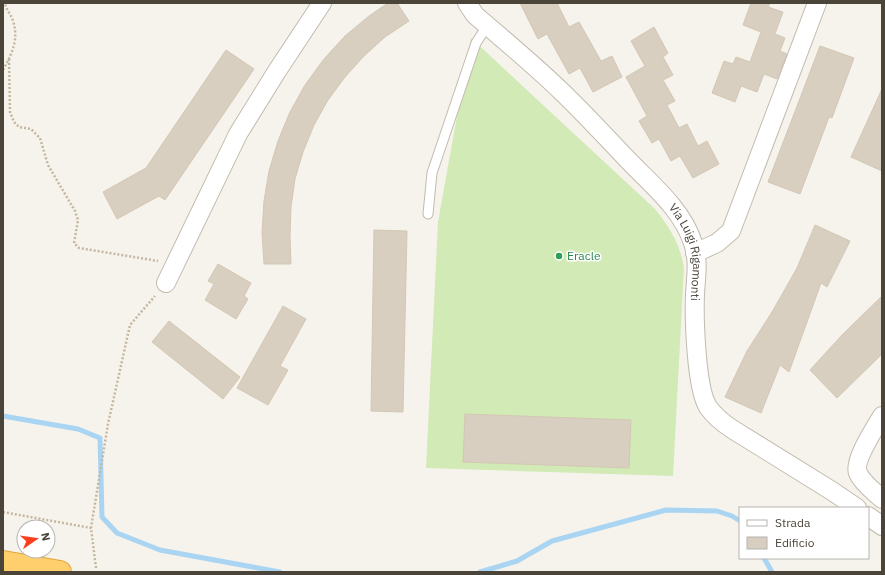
<svg xmlns="http://www.w3.org/2000/svg" width="885" height="575" font-family="'IBM Plex Sans',sans-serif">
<rect width="100%" height="100%" fill="#f6f3ec"/>
<path fill="#d2eab5" d="M 471,38 L 655,209 C 671,229 679,243 684,267 L 673,476 L 426,468 L 438,222 Z"/>
<g fill="none" stroke-linecap="round" stroke-linejoin="round">
<g stroke="#a9d4f2" stroke-width="5">
<polyline points="3,416 78,429 100,438 102,517 117,533 160,550 280,572"/>
<polyline points="764,558 772,572"/>
<polyline points="480,572 517,561 552,541 666,510 717,511 732,516 740,521"/>
</g>
</g>
<g fill="#d8cfc1" stroke="#d3c7b4">
<polygon points="388,3 397,3 409,21 385,37 364,56 345,77 328,100 314,125 303,152 295,179 291,207 290,236 291,264 264,264 262,233 264,201 269,171 278,141 290,112 305,85 324,59 345,36 369,16"/>
<polygon points="520,3 557,3 569,27 579,22 601,61 612,56 622,77 593,92 580,68 569,74 547,34 538,39"/>
<polygon points="751,3 770,3 768,7 783,12 775,34 785,38 780,51 787,54 777,79 764,74 757,92 741,86 735,102 712,93 724,61 733,64 736,57 750,62 761,32 743,25"/>
<polygon points="654,27 668,53 663,57 673,75 663,80 675,101 667,105 679,128 687,124 698,146 707,141 719,164 693,178 680,156 671,161 659,139 652,143 639,121 647,116 626,77 645,66 631,41"/>
<polygon points="820,46 854,58 832,118 829,117 800,194 768,182"/>
<polygon points="226,50 254,69 165,200 159,196 117,219 103,192 146,168"/>
<polygon points="882,89 882,171 851,157"/>
<polygon points="815,225 850,241 827,287 821,283 789,372 780,365 761,413 725,397 747,351 772,312 797,268"/>
<polygon points="374,230 407,231 403,412 371,411"/>
<polygon points="218,264 251,283 244,296 248,299 236,319 205,300 214,284 208,281"/>
<polygon points="882,296 882,354 837,398 810,370 842,335"/>
<polygon points="283,306 306,319 280,366 288,370 268,405 237,388"/>
<polygon points="169,321 240,377 223,399 152,342"/>
<polygon points="465,414 631,420 629,468 463,462"/>
</g>
<g fill="none" stroke-linecap="round" stroke-linejoin="round">
<g stroke="#c2bbae" stroke-width="11">
<polyline id="lane" points="428,214 432,173 476,43 487,26"/>
</g>
<g stroke="#c2bbae" stroke-width="20">
<g id="street">
<path id="s1" d="M 467,3 L 475,15 C 504,40 533,64 561,91 C 584,113 606,137 628,160 C 652,185 682,209 693,243 C 699,260 696,276 695,294 C 694,318 696,388 708,407 C 715,417 723,423 732,429 L 832,491 L 857,508"/>
<polyline points="695,253 717,243 731,231 817,3"/>
<polyline points="166,283 238,134 277,71 322,3"/>
<path d="M 882,416 C 875,428 853,461 858,473 C 863,484 874,491 882,499"/>
<polyline points="868,516 882,526"/>
</g>
</g>
<g stroke="#e0a43c" stroke-width="24">
<polyline id="highway" points="3,562 60,572"/>
</g>
<g stroke="#c4b79f" stroke-width="2.5" stroke-dasharray="2 2" stroke-linecap="butt">
<polyline points="9,59 10,112 14,122 19,127 31,129 40,138 48,165 75,211 78,220 74,243 79,248 158,261"/>
<path d="M 3,70 C 12,54 19,39 13,21 C 11,14 6,10 5,3"/>
<polyline points="3,512 91,528"/>
<polyline points="96,568 91,528 108,424 130,325 155,296"/>
</g>
<use href="#lane" stroke="#fff" stroke-width="9"/>
<use href="#street" stroke="#fff" stroke-width="18"/>
<use href="#highway" stroke="#ffcf6e" stroke-width="22"/>
</g>
<circle fill="#2e9e5b" stroke="#fff" stroke-width="1.5" cx="559" cy="256" r="4"/>
<g text-anchor="middle" stroke-width="3" stroke-linejoin="round" paint-order="stroke">
<g font-size="12" fill="#4b4439" stroke="#fff">
<text dy="4" stroke="none"><textPath href="#s1" startOffset="339">Via Luigi Rigamonti</textPath></text>
</g>
<g font-size="12" fill="#27864d" stroke="#fff" text-anchor="start">
<text x="567" y="260">Eracle</text>
</g>
</g>
<rect width="885" height="575" fill="none" stroke="#4b4439" stroke-width="8"/>
<rect x="739" y="507" width="130" height="52" fill="#ffffff" stroke="#b7b4b0"/>
<rect x="747" y="520" width="20" height="6" fill="#ffffff" stroke="#b7b4b0"/>
<text x="775" y="527" font-size="12" fill="#4b4439">Strada</text>
<rect x="747" y="537" width="20" height="12" fill="#d8cfc1" stroke="#b7b4b0"/>
<text x="775" y="547" font-size="12" fill="#4b4439">Edificio</text>
<g transform="translate(36 539) rotate(77)"><circle r="19" fill="#ffffff" stroke="#b7b4b0"/>
<path d="M0-3L7 15L0 10L-7 15Z" fill="#fc3f1d"/>
<text y="-6" font-size="11" font-weight="bold" text-anchor="middle" fill="#4b4439">N</text>
</g>
</svg>
